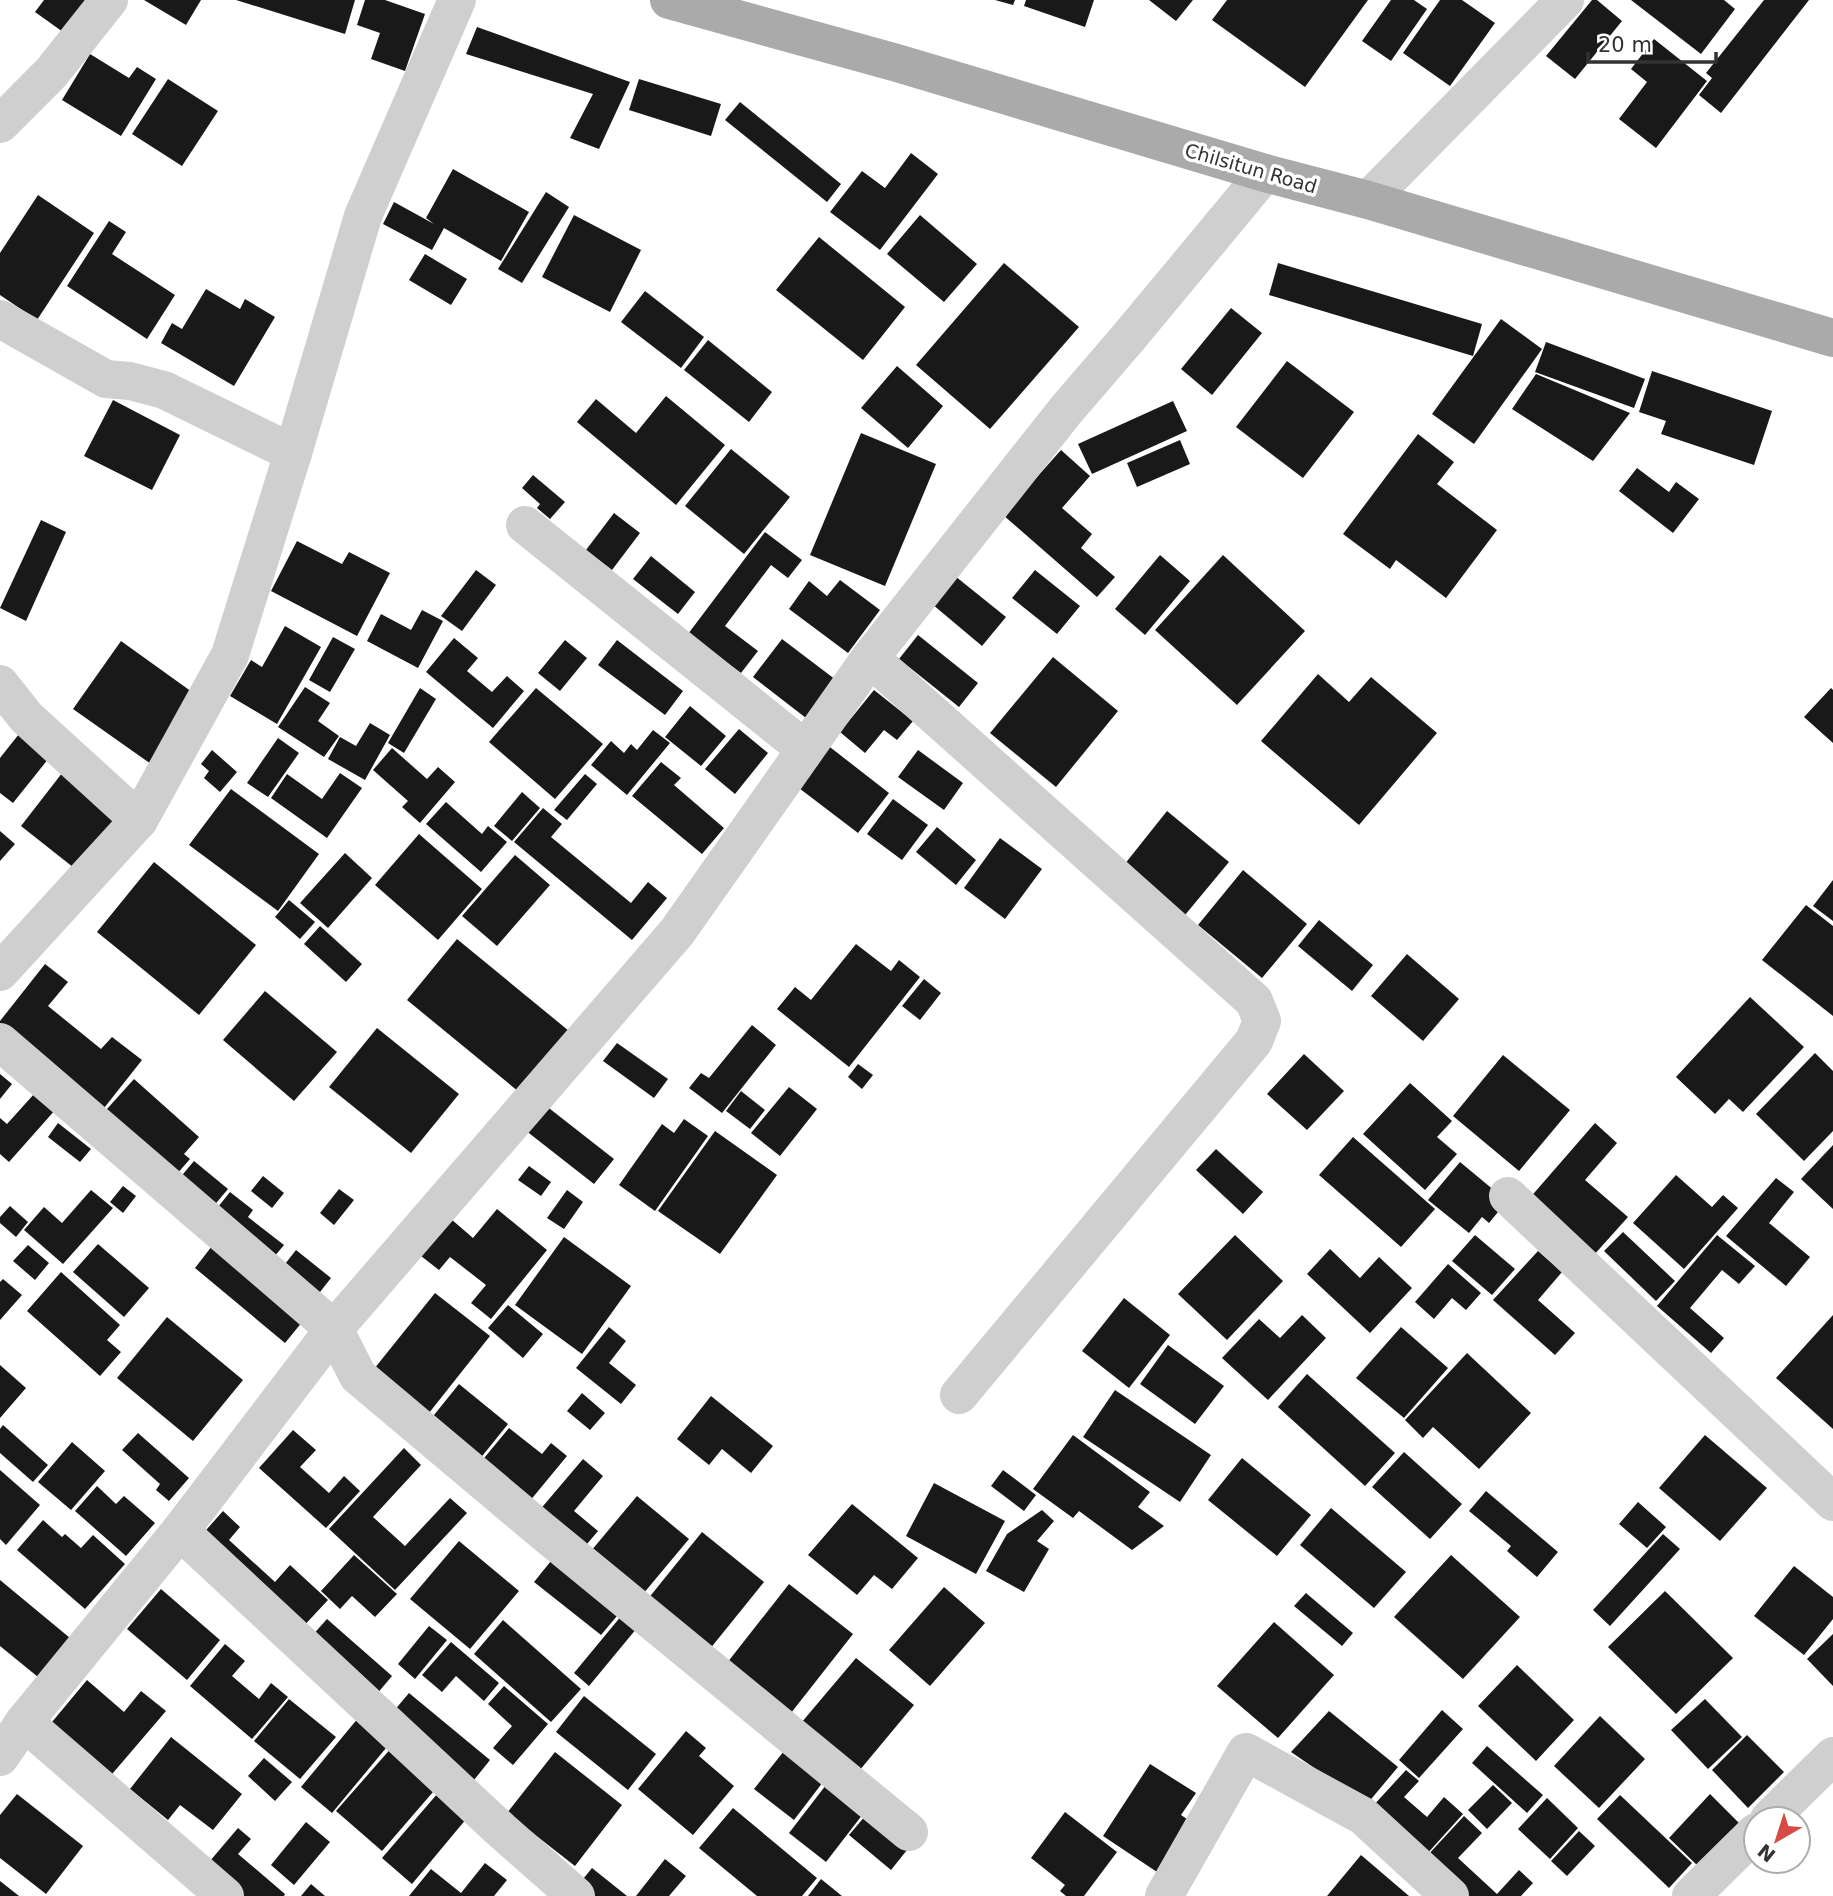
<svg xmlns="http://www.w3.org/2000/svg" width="1833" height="1896" font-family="'DejaVu Sans',sans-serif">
<rect width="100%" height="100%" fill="#fff"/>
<g fill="#191919">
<polygon points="44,0 86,0 63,32 35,12"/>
<polygon points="144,0 201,0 186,25"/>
<polygon points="236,0 355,0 345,34"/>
<polygon points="365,0 385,0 425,14 405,71 371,59 380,33 357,25"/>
<polygon points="995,0 1015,0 1013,5"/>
<polygon points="1026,0 1094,0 1085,27 1024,6"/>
<polygon points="1149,0 1193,0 1176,21"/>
<polygon points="1227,0 1368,0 1305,87 1212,20"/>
<polygon points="1391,0 1414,0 1427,9 1391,61 1362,41"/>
<polygon points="1440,0 1462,0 1495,23 1450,86 1403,53"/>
<polygon points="1592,0 1597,0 1622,21 1575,79 1546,56"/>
<polygon points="1631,0 1724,0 1735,9 1701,54"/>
<polygon points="1764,0 1809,0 1721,113 1699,95 1712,78 1706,73"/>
<polygon points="477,27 630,82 599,149 570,138 593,94 466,54"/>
<polygon points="1654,39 1707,81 1656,148 1619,119 1647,82 1631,69"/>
<polygon points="90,54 129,78 137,67 156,79 121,136 62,100"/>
<polygon points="168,79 218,111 182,166 132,134"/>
<polygon points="639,79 721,104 711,136 629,110"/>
<polygon points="740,102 841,184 827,202 725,120"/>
<polygon points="911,153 938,174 880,250 830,212 862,171 885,188"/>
<polygon points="453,169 529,212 501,261 444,228 432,250 383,224 394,202 434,224 426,218"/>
<polygon points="546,192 569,207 522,283 498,269"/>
<polygon points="38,195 94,233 37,320 0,295 0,253"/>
<polygon points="574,215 641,250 610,312 542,277"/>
<polygon points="920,215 977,264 944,302 887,254"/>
<polygon points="109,221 126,232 112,254 175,295 147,339 67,286"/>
<polygon points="819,237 905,307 863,360 776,290"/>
<polygon points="425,254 467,279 451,305 409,280"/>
<polygon points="1004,263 1079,327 990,429 916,365"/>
<polygon points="1278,263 1482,324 1473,356 1269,295"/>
<polygon points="206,289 240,309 245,299 275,317 234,386 161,343 172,323 182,329"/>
<polygon points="645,291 704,337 681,368 621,322"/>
<polygon points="1231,308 1262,333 1212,395 1181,369"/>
<polygon points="1501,319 1542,349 1474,444 1432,414"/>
<polygon points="708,340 772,392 749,422 684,370"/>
<polygon points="1546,342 1645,379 1634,408 1535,372"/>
<polygon points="1287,361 1354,412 1303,478 1236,427"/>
<polygon points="897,366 943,406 908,448 861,408"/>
<polygon points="1652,371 1772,411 1754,465 1661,434 1666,421 1639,412"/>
<polygon points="1536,374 1630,413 1593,461 1512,409"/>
<polygon points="666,396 725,445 676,505 577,422 596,399 636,433"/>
<polygon points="113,400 180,435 152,490 84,456"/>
<polygon points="1173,401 1187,431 1092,474 1078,444"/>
<polygon points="861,433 936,464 885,586 810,555"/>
<polygon points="1418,434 1454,462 1437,484 1497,530 1446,598 1396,560 1390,569 1343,534"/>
<polygon points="1180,440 1190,464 1137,487 1127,463"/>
<polygon points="731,449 790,497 744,554 685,506"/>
<polygon points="1061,450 1090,476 1062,508 1092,534 1081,548 1115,577 1097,597 1003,515"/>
<polygon points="1637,468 1669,492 1676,482 1699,499 1673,533 1619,491"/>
<polygon points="533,475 565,502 550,519 537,508 540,504 522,488"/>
<polygon points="614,513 640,533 612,570 586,550"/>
<polygon points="41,520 66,532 26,621 0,608"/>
<polygon points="765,532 802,560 788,578 771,565 725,626 758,651 741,673 688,634"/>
<polygon points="297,541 342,564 349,552 390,573 357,636 271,591"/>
<polygon points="1160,555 1190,581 1145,635 1115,609"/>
<polygon points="1223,555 1305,631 1237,705 1155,630"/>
<polygon points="651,556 695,592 678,614 633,579"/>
<polygon points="476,570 496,585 462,631 441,616"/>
<polygon points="1035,570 1080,606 1057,634 1012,598"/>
<polygon points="955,576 1006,617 982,646 932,604"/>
<polygon points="840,580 880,610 848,653 789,609 809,581 827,596"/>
<polygon points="422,610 443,621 418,668 367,641 381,614 411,630"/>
<polygon points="285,626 321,647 277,724 230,696 251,660 262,667"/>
<polygon points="918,635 978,683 959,707 899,659"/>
<polygon points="333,637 355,649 330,692 309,680"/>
<polygon points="454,638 478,658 467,671 492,692 507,676 524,691 493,728 426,672"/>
<polygon points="782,639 836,680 806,718 753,677"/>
<polygon points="565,640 587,658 560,691 538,673"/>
<polygon points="617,640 683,691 665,715 598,665"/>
<polygon points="121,641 199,697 151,764 73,709"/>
<polygon points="1053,657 1118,711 1056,787 990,733"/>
<polygon points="1318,674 1349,702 1371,677 1437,733 1359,825 1261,741"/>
<polygon points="305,687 330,703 318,721 339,736 324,757 278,727"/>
<polygon points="420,688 436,699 404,753 388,743"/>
<polygon points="536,688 603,744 555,799 489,742"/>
<polygon points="1831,688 1833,690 1833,743 1804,717"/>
<polygon points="874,690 913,721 897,740 884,730 865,753 840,732"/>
<polygon points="690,706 726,736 701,766 665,737"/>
<polygon points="370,723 390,735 365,780 328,759 340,737 356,746"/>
<polygon points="739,729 768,753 735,794 705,769"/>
<polygon points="653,730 670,743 627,795 591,765 611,741 624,753 631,744 637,750"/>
<polygon points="19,734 49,758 13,803 0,793 0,758"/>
<polygon points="278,738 299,753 268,797 247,783"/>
<polygon points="826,744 889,793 858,833 795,785"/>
<polygon points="392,748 427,779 438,767 455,782 420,823 402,807 408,801 373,770"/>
<polygon points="212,750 237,772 220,792 204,778 209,771 201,764"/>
<polygon points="918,750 963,783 944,810 898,777"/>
<polygon points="661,762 681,778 674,785 724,828 702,854 632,796"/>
<polygon points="66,768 128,817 83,875 21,826"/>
<polygon points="340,773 362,788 327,838 271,798 287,774 322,799"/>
<polygon points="585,774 597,784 567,820 554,810"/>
<polygon points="231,789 319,854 278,911 189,845"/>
<polygon points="522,792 540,808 512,841 494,826"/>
<polygon points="893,799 928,825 902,860 867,834"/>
<polygon points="446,802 482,834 488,826 507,842 481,872 426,824"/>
<polygon points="543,808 562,824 551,837 631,903 648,882 667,898 632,940 514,842"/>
<polygon points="1167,811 1229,862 1185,915 1124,865"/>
<polygon points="937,827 976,860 956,885 916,852"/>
<polygon points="0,831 15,844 0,861"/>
<polygon points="419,834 482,889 438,940 375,885"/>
<polygon points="1000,838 1042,869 1005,919 964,888"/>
<polygon points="345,853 372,878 328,928 300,903"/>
<polygon points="515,855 550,885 497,946 462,916"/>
<polygon points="154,862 256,945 199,1015 97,932"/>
<polygon points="1243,870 1307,924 1262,978 1198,925"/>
<polygon points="1833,880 1833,921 1813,906"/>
<polygon points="289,900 315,922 300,939 275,917"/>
<polygon points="1806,905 1833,926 1833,1016 1762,960"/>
<polygon points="1319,920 1373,965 1352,991 1298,946"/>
<polygon points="320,926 362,964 346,982 304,944"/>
<polygon points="457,939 569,1031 519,1092 407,1000"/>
<polygon points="856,944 891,971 899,960 920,977 849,1067 777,1009 795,987 811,1000"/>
<polygon points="1407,954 1459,999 1423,1041 1371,996"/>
<polygon points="45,964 68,982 48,1006 101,1049 112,1037 142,1060 97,1117 0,1039 0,1021"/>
<polygon points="924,979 941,993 920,1020 902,1006"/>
<polygon points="265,991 337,1052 294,1101 223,1040"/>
<polygon points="1750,997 1804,1047 1743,1112 1729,1099 1715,1114 1676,1077"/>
<polygon points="752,1025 776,1045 722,1113 689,1088 701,1073 709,1078"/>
<polygon points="377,1028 459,1094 411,1153 329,1087"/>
<polygon points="617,1043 668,1079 654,1098 603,1061"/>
<polygon points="1815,1053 1833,1071 1833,1131 1804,1161 1756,1114"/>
<polygon points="1304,1054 1344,1091 1307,1130 1267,1094"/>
<polygon points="1503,1055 1570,1110 1519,1171 1453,1116"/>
<polygon points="858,1064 873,1075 862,1089 848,1077"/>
<polygon points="0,1074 12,1084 0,1099"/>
<polygon points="134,1079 199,1137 184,1154 190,1159 169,1183 98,1119"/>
<polygon points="44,1083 64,1100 9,1162 0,1154 0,1118 7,1124"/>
<polygon points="1410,1083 1452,1121 1437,1137 1457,1154 1425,1190 1363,1134"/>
<polygon points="789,1087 817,1109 780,1156 751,1133"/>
<polygon points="741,1091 765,1110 750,1129 726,1111"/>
<polygon points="545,1105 614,1159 594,1184 525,1130"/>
<polygon points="684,1119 708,1136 655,1211 619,1185 662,1124 674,1133"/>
<polygon points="58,1123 91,1149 80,1162 48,1137"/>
<polygon points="1595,1123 1617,1143 1585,1180 1628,1217 1593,1256 1528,1200"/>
<polygon points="715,1131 777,1175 720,1254 658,1211"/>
<polygon points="1353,1137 1435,1209 1401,1247 1319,1175"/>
<polygon points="1833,1145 1833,1209 1801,1179"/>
<polygon points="1216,1149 1263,1192 1243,1214 1196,1170"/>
<polygon points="194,1161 228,1189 207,1214 173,1186"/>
<polygon points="1460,1162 1507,1201 1489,1223 1482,1217 1469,1233 1428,1200"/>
<polygon points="529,1166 551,1182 541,1196 518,1180"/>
<polygon points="1676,1175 1712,1207 1723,1195 1738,1208 1684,1269 1633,1223"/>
<polygon points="263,1176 284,1193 272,1208 251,1191"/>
<polygon points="1776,1178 1794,1192 1769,1223 1810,1257 1786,1286 1726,1236"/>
<polygon points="123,1186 136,1196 123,1213 110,1202"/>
<polygon points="339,1189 354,1200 334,1225 320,1213"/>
<polygon points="91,1190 113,1208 63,1264 24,1230 44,1207 62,1223"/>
<polygon points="567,1190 583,1202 564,1229 547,1218"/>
<polygon points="230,1192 253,1210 248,1217 284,1245 269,1263 210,1217"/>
<polygon points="10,1206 28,1222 16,1237 0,1223 0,1217"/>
<polygon points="497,1209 547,1250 491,1319 471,1303 486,1285 450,1257 439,1270 421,1256 451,1219 473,1238"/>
<polygon points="1623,1232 1675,1281 1656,1301 1604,1251"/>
<polygon points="1235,1235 1283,1281 1227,1340 1178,1294"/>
<polygon points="1475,1235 1515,1269 1492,1295 1452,1261"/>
<polygon points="1717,1235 1755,1266 1739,1284 1722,1270 1690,1308 1724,1338 1711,1353 1657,1306"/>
<polygon points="564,1237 631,1286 582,1354 515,1305"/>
<polygon points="98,1244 149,1288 124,1317 73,1272"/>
<polygon points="28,1245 49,1263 35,1280 13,1261"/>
<polygon points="212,1246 303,1321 285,1343 195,1268"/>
<polygon points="1330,1249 1360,1278 1379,1257 1412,1288 1370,1333 1307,1274"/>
<polygon points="296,1250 331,1278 313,1301 278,1273"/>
<polygon points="1538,1251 1562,1272 1538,1300 1575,1333 1555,1355 1493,1300"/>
<polygon points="1448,1264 1481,1293 1466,1310 1452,1298 1434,1319 1415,1302"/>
<polygon points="61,1272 120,1325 107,1340 121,1352 100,1376 27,1311"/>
<polygon points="3,1279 22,1295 0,1320 0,1282"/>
<polygon points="435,1293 490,1336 429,1413 374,1369"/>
<polygon points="1124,1298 1170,1335 1129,1388 1082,1351"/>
<polygon points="508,1305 543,1334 523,1358 488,1328"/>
<polygon points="1302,1315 1326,1338 1268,1400 1222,1358 1259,1319 1280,1338"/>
<polygon points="1833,1315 1833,1429 1776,1378"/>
<polygon points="167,1317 243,1380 193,1441 117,1378"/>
<polygon points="609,1327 626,1341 609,1363 636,1385 621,1404 576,1368"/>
<polygon points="1401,1327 1448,1368 1404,1418 1356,1378"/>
<polygon points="1168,1345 1224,1386 1195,1424 1140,1384"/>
<polygon points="1467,1353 1531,1413 1479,1469 1433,1427 1423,1438 1405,1420"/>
<polygon points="0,1365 26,1388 0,1418"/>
<polygon points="1307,1374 1395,1453 1365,1486 1278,1407"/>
<polygon points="459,1384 508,1424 479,1460 430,1420"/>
<polygon points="1115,1390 1211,1455 1180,1502 1083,1437"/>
<polygon points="582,1393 605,1413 590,1430 567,1411"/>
<polygon points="711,1396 773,1446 751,1473 722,1449 709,1465 677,1439"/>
<polygon points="3,1425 48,1465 33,1482 0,1453 0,1429"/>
<polygon points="509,1428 542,1454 551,1443 567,1456 529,1502 480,1463"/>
<polygon points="293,1430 316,1450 300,1467 329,1493 344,1476 360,1491 326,1528 259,1468"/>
<polygon points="138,1433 189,1478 169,1501 156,1490 160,1484 122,1450"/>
<polygon points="1073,1435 1150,1492 1138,1507 1164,1526 1132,1550 1079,1511 1073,1518 1033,1489"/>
<polygon points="1705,1435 1767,1488 1720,1541 1659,1488"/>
<polygon points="72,1442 105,1471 71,1510 38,1482"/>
<polygon points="404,1448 421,1465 373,1517 405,1546 450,1498 467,1513 395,1590 329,1529"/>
<polygon points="1404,1452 1462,1504 1430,1539 1372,1487"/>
<polygon points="1242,1458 1311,1515 1277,1556 1208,1500"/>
<polygon points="583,1459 603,1476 574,1511 598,1531 582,1550 538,1512"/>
<polygon points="0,1470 40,1505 6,1545 0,1539"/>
<polygon points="1003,1470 1036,1495 1024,1511 991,1486"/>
<polygon points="934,1483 1005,1521 976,1574 906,1536"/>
<polygon points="97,1486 116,1504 124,1496 155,1523 126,1556 75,1511"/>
<polygon points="1486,1491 1558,1552 1537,1577 1507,1551 1511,1546 1469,1511"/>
<polygon points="637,1496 689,1539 638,1600 586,1557"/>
<polygon points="1638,1502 1666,1527 1647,1548 1619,1524"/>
<polygon points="852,1504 918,1558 892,1589 874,1575 857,1595 808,1555"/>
<polygon points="1331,1508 1406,1572 1374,1608 1300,1545"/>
<polygon points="1042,1510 1054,1521 1037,1541 1049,1549 1024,1592 986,1571 1007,1534"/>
<polygon points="223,1511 240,1527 229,1540 275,1582 290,1565 328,1600 300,1630 199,1538"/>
<polygon points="43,1520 62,1537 65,1534 81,1548 93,1535 125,1564 85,1609 17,1550"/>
<polygon points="702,1532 764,1582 705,1655 643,1605"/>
<polygon points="1663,1534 1680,1549 1610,1626 1593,1610"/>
<polygon points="459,1541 519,1591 470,1649 410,1599"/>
<polygon points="354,1555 397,1594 375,1617 352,1596 340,1609 321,1591"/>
<polygon points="1451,1555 1520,1617 1463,1679 1394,1617"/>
<polygon points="555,1556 622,1610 601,1635 534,1582"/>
<polygon points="1794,1566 1833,1597 1833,1619 1804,1655 1754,1616"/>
<polygon points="0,1580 70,1638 38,1677 0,1646"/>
<polygon points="789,1584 853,1634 791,1713 727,1663"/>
<polygon points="944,1587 985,1623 930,1686 889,1650"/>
<polygon points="161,1589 220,1640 187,1680 127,1629"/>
<polygon points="1665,1591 1733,1658 1676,1714 1608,1647"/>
<polygon points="1306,1593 1353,1633 1342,1646 1294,1606"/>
<polygon points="622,1615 637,1628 589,1686 574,1673"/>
<polygon points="327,1619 392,1676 376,1695 310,1638"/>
<polygon points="503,1620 581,1689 551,1722 474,1654"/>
<polygon points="1274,1622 1334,1675 1278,1738 1217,1686"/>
<polygon points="429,1626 447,1640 415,1679 398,1664"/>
<polygon points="1833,1634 1833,1686 1807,1659"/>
<polygon points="451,1642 499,1683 484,1701 456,1676 442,1692 422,1675"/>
<polygon points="225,1644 245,1661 232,1676 259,1699 271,1683 288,1697 252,1739 190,1686"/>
<polygon points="856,1658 914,1705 854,1777 796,1729"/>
<polygon points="1517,1665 1574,1720 1536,1761 1478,1706"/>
<polygon points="87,1680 124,1712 141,1691 166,1711 107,1780 47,1728"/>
<polygon points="504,1686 548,1724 513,1765 493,1748 512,1726 488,1704"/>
<polygon points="409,1693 490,1760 474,1780 393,1712"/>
<polygon points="584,1696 656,1754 628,1790 556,1732"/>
<polygon points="289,1699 336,1737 300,1779 254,1741"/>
<polygon points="1705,1699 1742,1737 1708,1769 1671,1730"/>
<polygon points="1442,1710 1463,1729 1419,1778 1399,1760"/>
<polygon points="1329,1711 1398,1767 1367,1804 1291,1752"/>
<polygon points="1600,1716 1645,1759 1599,1808 1554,1766"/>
<polygon points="359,1717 391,1742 332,1813 301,1787"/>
<polygon points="686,1731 706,1748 699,1756 734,1786 693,1835 638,1789"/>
<polygon points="1747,1735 1784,1772 1748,1808 1712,1770"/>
<polygon points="171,1737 242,1794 213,1830 180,1805 168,1820 130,1789"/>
<polygon points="393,1746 439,1785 382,1851 336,1811"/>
<polygon points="1487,1746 1543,1795 1527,1813 1472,1763"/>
<polygon points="784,1751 823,1782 794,1820 754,1789"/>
<polygon points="555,1752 622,1805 575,1866 507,1813"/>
<polygon points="264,1758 292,1782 275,1801 248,1776"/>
<polygon points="1150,1764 1196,1793 1181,1815 1196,1825 1163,1876 1103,1836"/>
<polygon points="1406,1770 1419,1781 1404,1797 1427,1817 1444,1797 1463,1814 1426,1855 1372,1807"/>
<polygon points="826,1785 863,1814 826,1862 789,1833"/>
<polygon points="1493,1785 1512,1803 1487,1829 1468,1810"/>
<polygon points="438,1793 467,1818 412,1884 382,1858"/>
<polygon points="17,1794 83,1846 46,1894 0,1858 0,1815"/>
<polygon points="1710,1794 1741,1825 1700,1868 1669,1838"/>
<polygon points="1620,1795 1692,1863 1669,1888 1597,1819"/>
<polygon points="1547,1798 1578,1828 1550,1859 1518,1829"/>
<polygon points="733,1808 817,1878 802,1896 757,1896 699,1848"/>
<polygon points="1065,1812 1117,1852 1084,1896 1066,1896 1060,1891 1065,1885 1031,1858"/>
<polygon points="866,1815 907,1850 891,1870 849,1835"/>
<polygon points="1464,1816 1482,1833 1458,1858 1497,1894 1519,1870 1533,1883 1521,1896 1465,1896 1426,1857"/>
<polygon points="306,1822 330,1842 294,1885 271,1865"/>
<polygon points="238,1828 251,1839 238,1854 285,1894 284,1896 237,1896 204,1868"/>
<polygon points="1579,1831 1595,1846 1567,1876 1551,1861"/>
<polygon points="1361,1855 1409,1896 1327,1896"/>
<polygon points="665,1859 686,1876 669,1896 636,1896"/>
<polygon points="485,1863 507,1880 494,1896 409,1896 431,1869 461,1893"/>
<polygon points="592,1868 627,1896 584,1896 575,1889"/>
<polygon points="821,1879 842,1896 808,1896"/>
<polygon points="0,1881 19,1896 0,1896"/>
<polygon points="311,1884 325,1896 301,1896"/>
</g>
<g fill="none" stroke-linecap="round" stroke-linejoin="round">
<g stroke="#cfcfcf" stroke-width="38">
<polyline points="0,124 51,73 109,0"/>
<polyline points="1368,200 1565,0"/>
<polyline points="0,319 106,379 130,381 164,390 293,453"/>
<polyline points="525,525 805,749"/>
<polyline points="870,658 1254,1001 1262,1021 1254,1041 959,1395"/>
<polyline points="0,684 26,717 139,820"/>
<polyline points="0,972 139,820 230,655 293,453 363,216 457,0"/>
<polyline points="0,1042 334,1329 358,1376 541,1530 909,1832"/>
<polyline points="1508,1196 1833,1502"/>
<polyline points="180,1531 501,1830 576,1896"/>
<polyline points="24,1722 225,1896"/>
<polyline points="0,1757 24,1722 180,1531 334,1329 677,932 870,658 1066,410 1128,338 1265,173"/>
<polyline points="1769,1819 1833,1756"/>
<polyline points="1164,1896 1246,1752 1363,1816 1450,1896"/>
<polyline points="1691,1896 1756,1832"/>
</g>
<polyline stroke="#aaa" stroke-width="38" points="669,0 897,63 1265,173 1368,200 1833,338"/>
</g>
<g text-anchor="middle" stroke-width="7" stroke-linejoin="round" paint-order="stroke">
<g font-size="19" fill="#323232" stroke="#fff">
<text transform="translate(1251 168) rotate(16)" y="7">Chilsitun Road</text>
</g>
</g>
<g transform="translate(1777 1840) rotate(219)"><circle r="33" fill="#ffffff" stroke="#adadad" stroke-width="2"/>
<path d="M0-5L12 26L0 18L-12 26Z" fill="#d74b46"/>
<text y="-10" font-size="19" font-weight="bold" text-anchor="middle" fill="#323232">N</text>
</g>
<path d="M1588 52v10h128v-10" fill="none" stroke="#323232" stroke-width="3.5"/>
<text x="1598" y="52" font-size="21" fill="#323232" stroke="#ffffff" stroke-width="5" paint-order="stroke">20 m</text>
</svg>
